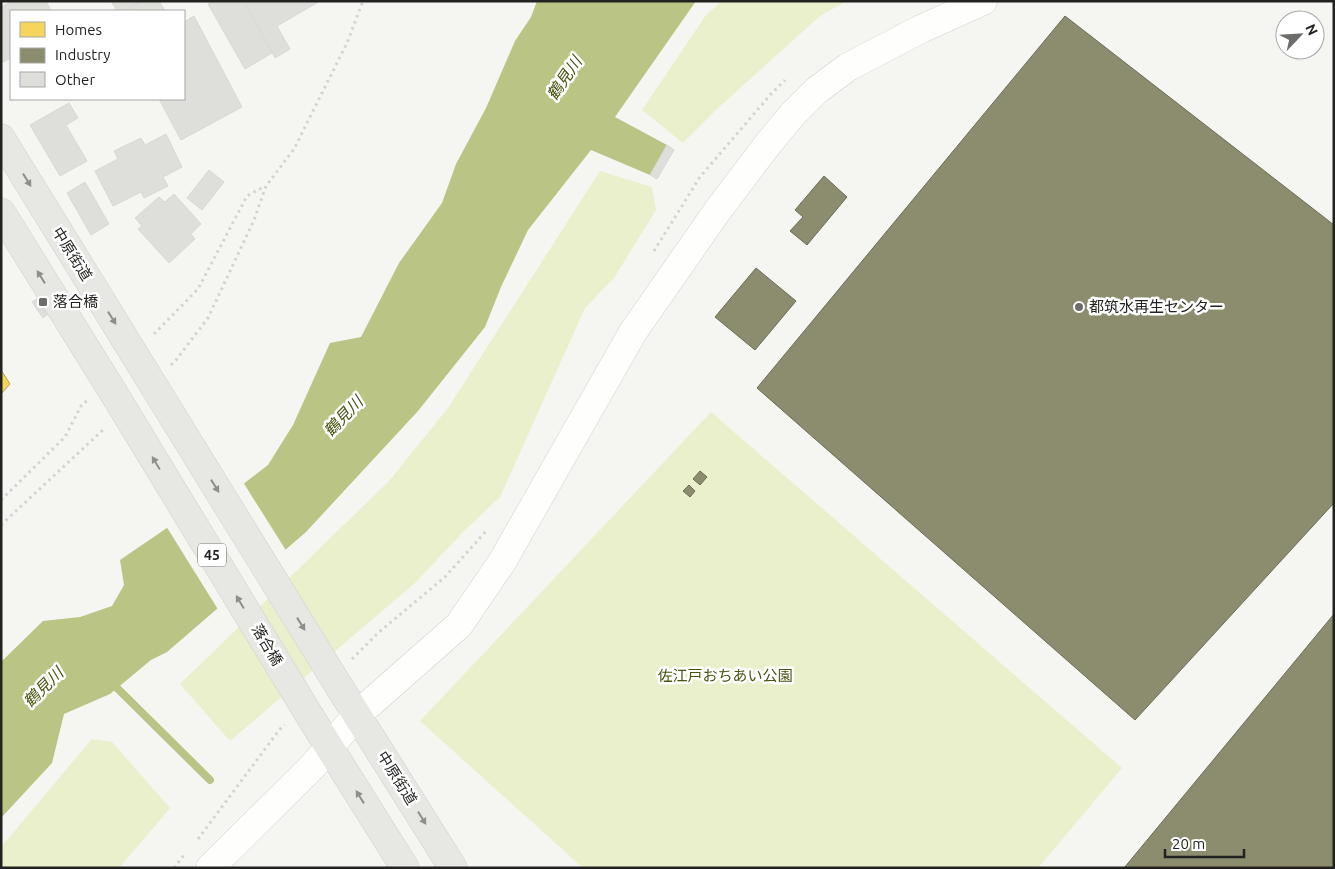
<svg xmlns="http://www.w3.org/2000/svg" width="1335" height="869" font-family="Ubuntu,'Noto Sans JP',sans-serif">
<rect width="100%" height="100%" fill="#f5f6f2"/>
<g fill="#e9f0cb">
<polygon points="722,1 847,1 820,16 717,109 683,143 642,110 706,15"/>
<polygon points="600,171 652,187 656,210 614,278 585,308 500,497 463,532 415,583 230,741 180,684 389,481 448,408"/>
<polygon points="711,412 1122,768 1038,868 583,868 420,721"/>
<polygon points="92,739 112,742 170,808 119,868 1,868 1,847"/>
</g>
<polygon fill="#bac485" points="537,1 696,1 615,117 667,145 650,175 591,150 528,230 501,287 485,327 418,411 306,532 167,652 151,660 110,694 64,714 52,763 1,818 2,661 43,621 80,617 112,606 124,585 120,560 205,502 242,485 268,465 293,425 330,343 361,337 399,263 442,203 456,164 486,108 515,41 531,17"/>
<polygon fill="#f5f6f2" points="243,482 287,552 219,611 166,526 204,500"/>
<polygon fill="#f6d55c" stroke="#b6a04a" points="1,370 10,384 1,394"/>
<g fill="#8c8c6e" stroke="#6c6c57">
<polygon points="1065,16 1334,225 1334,503 1135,720 757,388"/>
<polygon points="824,176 847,197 807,245 790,231 803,217 795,210"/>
<polygon points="756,268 796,301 755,350 715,317"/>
<polygon points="700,471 707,477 700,485 693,479"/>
<polygon points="689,485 695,491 690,497 683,491"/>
<polygon points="1334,614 1334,868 1124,868"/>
</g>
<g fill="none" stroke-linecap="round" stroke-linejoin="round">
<polyline stroke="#bac485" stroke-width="8" points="110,681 210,780"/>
</g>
<g fill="#dedfdb" stroke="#d8d9d6">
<polygon points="13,1 46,1 51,11 11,11 11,58 1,63 1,7"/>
<polygon points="111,1 141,1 123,11 117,11"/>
<polygon points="143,1 159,1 165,11 125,11"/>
<polygon points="214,1 244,1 272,53 245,69 208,4"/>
<polygon points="244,1 320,1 277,26 290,49 275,58"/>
<polygon points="194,16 242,107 181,140 159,99 184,99 184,22"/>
<polygon points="69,103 78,118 66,125 87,161 60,176 30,125"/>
<polygon points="166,134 182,167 163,177 168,186 144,198 141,192 113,206 95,171 118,159 114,151 141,138 145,145"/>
<polygon points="667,145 674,150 657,179 650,175"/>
<polygon points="209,170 224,182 202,210 187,198"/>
<polygon points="85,182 109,224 91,235 67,193"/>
<polygon points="174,194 201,224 191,234 195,239 169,263 138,229 142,226 135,218 159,197 165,202"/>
<polygon points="38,298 48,314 43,318 32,302"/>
</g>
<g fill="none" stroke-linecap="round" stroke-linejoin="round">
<g stroke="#d1d1ce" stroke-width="29">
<polyline id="tertiary" points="210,868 312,767 358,714 459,625 502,562 633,332 718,210 768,144 792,115 817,90 848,67 921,29 983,1"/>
</g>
<g stroke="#cfd0ce" stroke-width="29">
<g id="primary">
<polyline points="1,138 144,370"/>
<polyline points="1,212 113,392"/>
<polyline points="340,688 453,868"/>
<polyline points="311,718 405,868"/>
</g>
</g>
<g stroke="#d3d3d3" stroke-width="3" stroke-dasharray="2.5 4" stroke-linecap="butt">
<polyline points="654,251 700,177 771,94 785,80"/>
<polyline points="154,334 198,289 247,196 265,186"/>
<polyline points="171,365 176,360 208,318 254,220 266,186 294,149 347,43 363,1"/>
<polyline points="1,500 65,437 82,404 87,401"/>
<polyline points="1,525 105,428"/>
<polyline points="352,659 379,632 445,577 488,529"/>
<polyline points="198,839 280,729 285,725"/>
<polyline points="174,868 184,855"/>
</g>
<use href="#tertiary" stroke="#fefefd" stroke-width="28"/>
<use href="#primary" stroke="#e7e8e3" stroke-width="28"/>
<g stroke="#cfd0ce" stroke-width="29" stroke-linecap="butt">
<g id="primary-bridge">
<polyline points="144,370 340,688"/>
<polyline points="113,392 311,718"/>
</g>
</g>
<use href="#primary-bridge" stroke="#e7e8e3" stroke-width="28"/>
</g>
<defs><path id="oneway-solid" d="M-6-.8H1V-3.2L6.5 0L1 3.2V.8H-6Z" transform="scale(1.25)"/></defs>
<g fill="#8e8f8b">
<use href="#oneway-solid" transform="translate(27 180) rotate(58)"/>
<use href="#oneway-solid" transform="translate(41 277) rotate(-122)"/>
<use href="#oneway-solid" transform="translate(112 318) rotate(58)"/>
<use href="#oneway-solid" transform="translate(156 463) rotate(-121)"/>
<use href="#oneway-solid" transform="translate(215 486) rotate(58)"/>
<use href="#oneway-solid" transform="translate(240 602) rotate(-121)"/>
<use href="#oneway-solid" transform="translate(301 624) rotate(58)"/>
<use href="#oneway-solid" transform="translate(360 797) rotate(-122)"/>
<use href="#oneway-solid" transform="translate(422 818) rotate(58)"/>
</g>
<g fill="#6c6d6a" stroke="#fff" stroke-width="2">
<rect x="38" y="297" width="10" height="10" rx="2.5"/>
<circle cx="1079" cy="307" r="5"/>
</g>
<g text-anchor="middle" stroke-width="5" stroke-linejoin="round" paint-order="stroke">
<rect fill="#fff" stroke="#646563" stroke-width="1" x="198" y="543.5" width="28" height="23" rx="4"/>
<g font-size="14" font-weight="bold" fill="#222320">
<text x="212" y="560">45</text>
</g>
<g font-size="15" fill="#222320" stroke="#fff">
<text transform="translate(72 254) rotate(58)" y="5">中原街道</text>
<text transform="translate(267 645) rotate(59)" y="5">落合橋</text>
<text transform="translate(397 778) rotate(58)" y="5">中原街道</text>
</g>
<g font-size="15" fill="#222320" stroke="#fff" text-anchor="start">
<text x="53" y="307">落合橋</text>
<text x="1089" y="312">都筑水再生センター</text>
</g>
<g font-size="15" fill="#49520f" stroke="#fff">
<text x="725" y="681">佐江戸おちあい公園</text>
</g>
<g font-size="16" font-style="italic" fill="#4a5210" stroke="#fff">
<text transform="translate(564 78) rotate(-56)" y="6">鶴見川</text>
<text transform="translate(343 416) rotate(-46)" y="6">鶴見川</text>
<text transform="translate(43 687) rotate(-45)" y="6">鶴見川</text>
</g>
</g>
<rect width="1335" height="869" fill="none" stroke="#222320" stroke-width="5"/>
<rect x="10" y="10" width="175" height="90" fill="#ffffff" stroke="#a7a7a6"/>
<rect x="20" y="22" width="25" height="15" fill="#f6d55c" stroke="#a7a7a6"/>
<text x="55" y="35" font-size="15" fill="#222320">Homes</text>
<rect x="20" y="48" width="25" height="15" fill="#8c8c6e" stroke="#a7a7a6"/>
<text x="55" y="60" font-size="15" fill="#222320">Industry</text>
<rect x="20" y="72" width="25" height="15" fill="#dedfdb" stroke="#a7a7a6"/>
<text x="55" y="85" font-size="15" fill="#222320">Other</text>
<g transform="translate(1300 35) rotate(65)"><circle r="24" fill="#ffffff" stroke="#a7a7a6"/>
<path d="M0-4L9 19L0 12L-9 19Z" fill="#6c6d6a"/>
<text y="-8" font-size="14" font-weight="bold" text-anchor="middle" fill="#222320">N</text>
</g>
<path d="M1165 849v8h79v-8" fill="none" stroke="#222320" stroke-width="2.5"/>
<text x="1172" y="849" font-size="15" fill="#222320" stroke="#ffffff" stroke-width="4" paint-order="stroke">20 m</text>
</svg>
